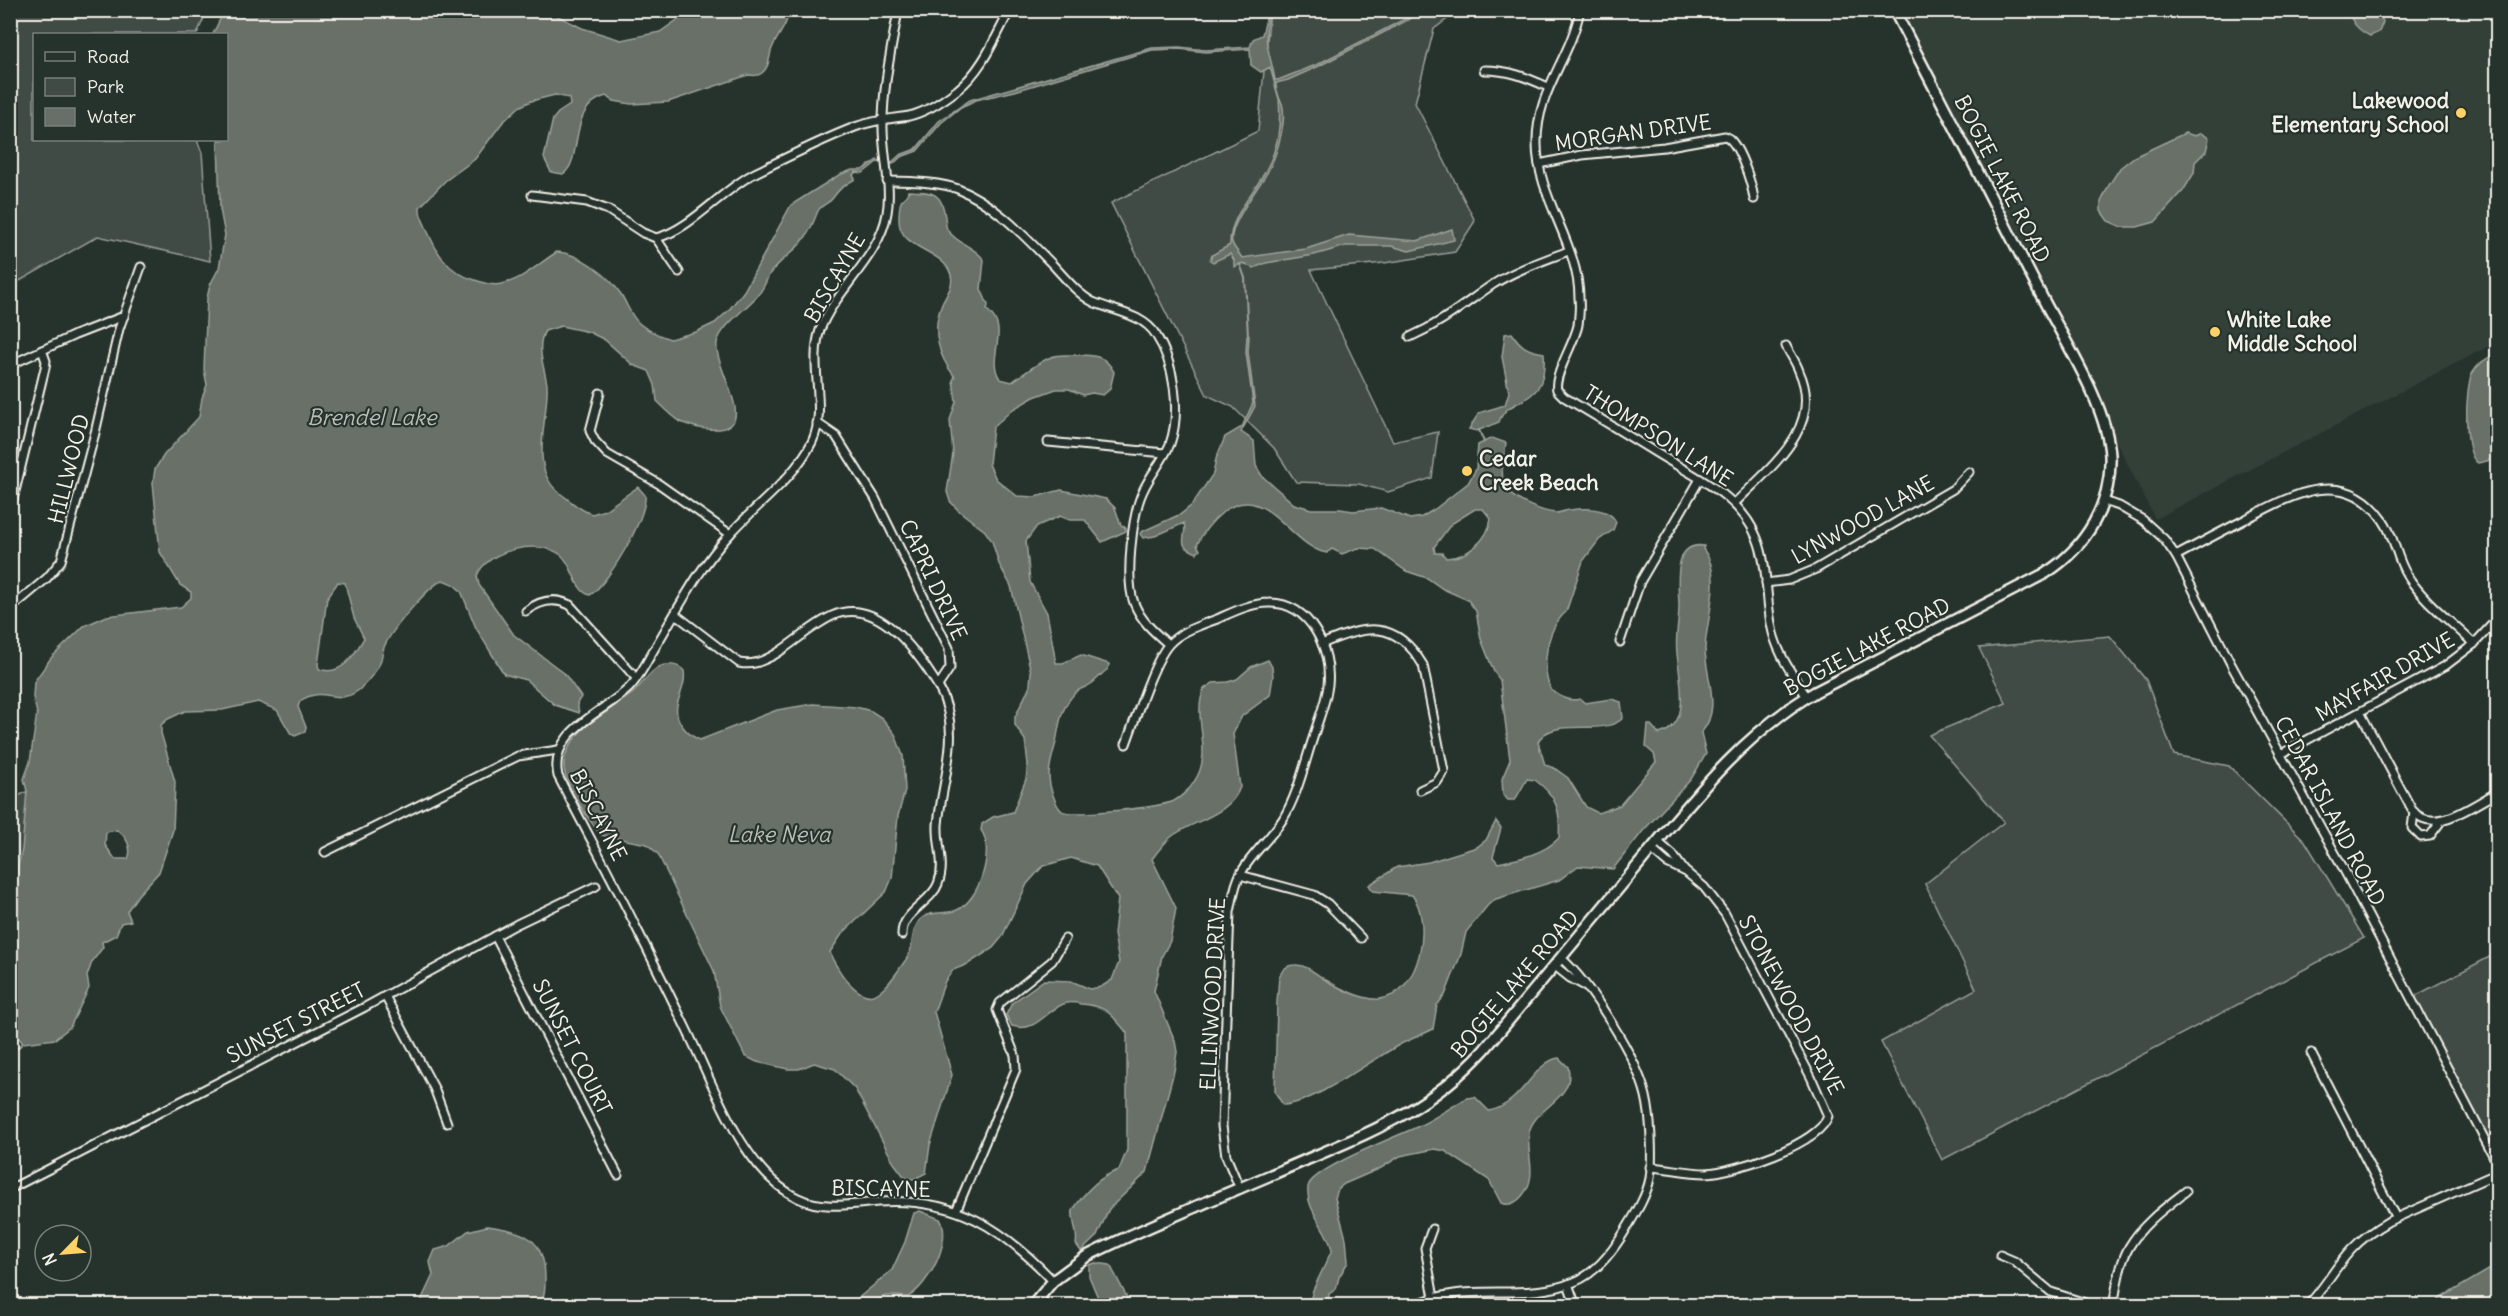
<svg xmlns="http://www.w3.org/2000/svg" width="2508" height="1316" font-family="Delius,sans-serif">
<rect width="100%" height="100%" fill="#26332d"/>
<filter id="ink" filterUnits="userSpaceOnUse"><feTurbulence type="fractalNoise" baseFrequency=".0167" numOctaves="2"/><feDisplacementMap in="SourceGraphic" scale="12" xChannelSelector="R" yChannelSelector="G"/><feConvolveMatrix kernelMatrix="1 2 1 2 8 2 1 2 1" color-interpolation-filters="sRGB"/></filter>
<g filter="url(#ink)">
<polygon fill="#333f39" points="1902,11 2497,11 2497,342 2155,519 2113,435 2102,397 2074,341"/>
<g fill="#414b45" stroke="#9a9e96" stroke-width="1.5">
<polygon points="11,10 207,11 197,34 34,34 34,140 197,140 202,153 210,261 98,236 11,286"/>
<polygon points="1270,11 1458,11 1434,29 1415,103 1475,221 1455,252 1384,263 1311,270 1393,442 1438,432 1432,478 1388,492 1359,484 1296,482 1274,448 1233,407 1207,395 1111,203 1258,131"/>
<polygon points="2110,636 2146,680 2174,755 2229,766 2305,841 2364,938 1942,1160 1881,1042 1976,989 1925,884 2004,822 1929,735 2006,703 1979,648"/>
<polygon points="50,779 11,908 11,800"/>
<polygon points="2497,953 2497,1157 2413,997"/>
</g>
<g fill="#676f68" stroke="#9fa39b" stroke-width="1.5" fill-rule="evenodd">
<path d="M 224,11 L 548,11 L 582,28 L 621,40 L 660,32 L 690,11 L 789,11 C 787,28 776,36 771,51 C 769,59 769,67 762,73 C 757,77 753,75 748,75 L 668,102 L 631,104 L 614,101 L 606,96 C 567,106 584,160 563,174 L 551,172 L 544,158 L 553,119 L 558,113 L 570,105 L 569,98 L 555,95 L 531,101 L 519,107 L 502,123 L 475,159 L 445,181 L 420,207 C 419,215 422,218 425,225 C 435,250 446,272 475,280 C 484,283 492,286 502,284 C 524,279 539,263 557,252 C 580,253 611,277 622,296 C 628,306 631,317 640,324 C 648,331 661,336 670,339 L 696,332 L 715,323 L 728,311 L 744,291 L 791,205 L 839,175 L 852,170 L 862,170 L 877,160 L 892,162 L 900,155 L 916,149 L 939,121 L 970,100 L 1152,48 L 1179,47 L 1206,50 L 1250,47 L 1253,39 L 1262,35 L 1268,11 L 1270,11 C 1261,42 1270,50 1275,80 L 1278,80 L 1316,65 L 1420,11 L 1425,11 L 1317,67 L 1288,80 L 1276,83 L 1276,88 L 1270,67 L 1261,72 L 1251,65 L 1250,49 L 1206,52 L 1179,49 L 1152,50 L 1015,91 L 976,100 L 961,107 L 941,123 L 917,151 L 901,157 L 893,164 L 877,162 L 863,173 L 856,172 L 853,175 L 855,179 C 842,187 841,187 832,199 C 829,203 821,205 818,211 C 814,220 811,230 804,239 C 795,252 778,261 769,275 C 766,281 764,288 758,295 C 748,307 720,327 717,343 C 714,363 744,407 733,422 C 723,435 694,428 681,422 C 673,417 663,407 657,401 L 655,385 L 649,371 L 633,365 L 605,340 L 589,332 L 561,326 L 545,331 C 535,347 545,368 547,385 C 549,420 527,470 561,494 C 571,501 579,510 592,514 L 605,510 L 638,487 L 645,495 C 648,516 608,584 590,595 C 575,592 573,564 561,555 C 540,538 486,550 477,576 L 479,585 L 514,635 L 564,673 L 581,697 L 577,703 L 579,713 L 555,705 L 526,680 L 504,674 L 476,628 L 461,591 L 453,584 L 443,580 C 428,586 392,630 385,645 C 382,651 382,657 380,663 C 376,672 367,682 360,689 C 338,708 324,684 300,701 L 298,707 L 306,727 L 305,732 L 295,736 L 291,734 L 277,710 L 258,702 L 222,710 L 185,711 L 168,719 L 161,725 L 161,733 L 175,782 L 173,830 L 159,872 L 138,895 L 127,911 L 131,921 L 121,923 L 116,935 L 102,942 L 103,947 L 92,962 L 87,976 L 89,988 L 70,1027 L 55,1039 L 23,1043 L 11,1029 L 11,894 L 22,850 L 27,791 L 24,779 L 30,762 L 37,713 L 33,697 L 34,682 L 51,658 L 84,626 L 107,616 L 181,607 L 191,598 L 191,592 L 180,585 L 160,552 L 153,483 L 155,469 L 164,455 L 199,417 L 202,398 L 207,385 L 204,369 L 207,298 L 210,285 L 219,268 L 225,235 L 220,209 L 218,140 L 226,140 L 226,34 L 213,34 ZM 338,582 L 345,583 L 354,618 L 364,638 C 354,655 342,677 319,669 L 318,665 L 327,598 ZM 117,830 C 126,836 133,848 128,859 L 115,859 L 105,845 L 106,832 Z"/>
<path d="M 2348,11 L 2379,11 L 2383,22 L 2379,32 L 2370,36 C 2358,30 2353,24 2348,11 Z"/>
<path d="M 1279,98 C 1291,113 1276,157 1267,173 C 1259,187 1228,226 1232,242 C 1233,247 1239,253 1242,258 L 1306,249 L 1349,235 L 1417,241 L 1452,229 L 1454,240 L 1409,251 L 1391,246 L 1346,246 L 1314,255 L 1266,263 L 1254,268 L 1243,263 L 1234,267 L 1234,260 L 1230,254 L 1213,262 L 1210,260 L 1212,255 L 1230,245 C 1229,217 1254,193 1266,170 C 1279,146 1281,124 1279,98 Z"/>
<polygon points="2185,133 2195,136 2201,133 2209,138 2206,151 2195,162 2194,173 2183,191 2155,222 2137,227 2122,227 2108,221 2101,211 2101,202 2109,185 2120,168 2134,157"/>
<path d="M 908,191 C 930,192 942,190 945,217 C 946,224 945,229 951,234 C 962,246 974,246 984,260 L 981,289 L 988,305 L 987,310 C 1012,330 985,357 1000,379 L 1012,382 C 1025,373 1037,363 1051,357 C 1058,354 1067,355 1074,355 C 1091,355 1105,354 1114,372 L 1110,389 L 1103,395 L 1092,393 L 1083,395 L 1069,389 L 1056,389 L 1034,397 L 1013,409 L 993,427 L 989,464 L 996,479 L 1017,496 L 1035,497 L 1061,490 L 1106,499 L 1115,508 L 1121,525 L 1126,528 L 1126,531 L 1102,542 L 1085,520 L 1070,520 L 1060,516 L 1037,526 L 1026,541 L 1030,582 L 1047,613 L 1056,663 L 1063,663 L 1081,655 L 1109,664 L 1108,669 C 1102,673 1097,680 1091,684 C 1080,691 1080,686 1070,699 C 1060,712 1059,727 1056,742 C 1051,762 1045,775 1053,795 C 1055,801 1057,807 1062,811 C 1071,817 1162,807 1174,801 C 1181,797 1190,789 1194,782 C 1215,751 1191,719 1204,689 L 1213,683 L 1228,682 L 1237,679 L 1251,667 L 1268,660 L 1272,667 L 1273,676 L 1270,695 L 1242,716 L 1233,734 L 1240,787 C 1231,815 1191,821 1171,837 C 1164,843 1158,851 1152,859 L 1176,908 L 1170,941 L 1162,956 L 1154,991 L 1175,1041 L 1177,1052 L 1174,1071 L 1147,1172 L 1109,1209 L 1097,1236 L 1081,1251 L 1076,1244 C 1079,1232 1071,1222 1073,1210 C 1084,1193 1100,1176 1119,1170 L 1127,1150 L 1127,1033 C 1111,1014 1108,1006 1081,1004 C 1077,1003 1072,1002 1067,1003 C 1047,1007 1038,1034 1012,1026 L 1006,1015 L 1012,1003 L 1044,980 L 1071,981 L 1090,989 L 1101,987 L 1112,980 L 1119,962 L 1114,934 L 1118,899 L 1097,866 L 1071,858 L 1043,866 L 1027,884 L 1002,937 L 993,948 L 968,964 L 953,970 L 945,981 L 934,1012 L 952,1075 L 930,1145 L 926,1173 L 914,1179 L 906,1178 L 903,1175 L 894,1163 L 855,1089 L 835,1069 L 814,1063 L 799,1069 L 788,1069 L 757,1062 L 745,1056 L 720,1006 L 714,971 L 658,854 L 647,844 L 601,835 C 589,820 565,787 564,767 C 563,757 569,746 575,738 C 588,721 616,707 633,693 C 641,686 649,672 659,667 C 666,663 679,664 684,671 C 686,684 680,693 677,705 C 674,720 687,735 700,740 L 777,710 L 813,704 L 856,707 L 871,711 L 882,718 L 895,734 L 903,756 L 905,790 L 898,816 L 892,878 L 886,892 L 842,934 L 830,952 C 832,961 838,968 843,976 C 867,1006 878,999 898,971 C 902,964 907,960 910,952 C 913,941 912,926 922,918 C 932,910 947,915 957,910 C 980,900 995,849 981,830 L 982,824 L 993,817 L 1013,812 L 1026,779 L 1028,764 L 1025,740 L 1015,725 L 1015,717 L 1030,686 L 1031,672 L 1011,586 L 999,564 L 992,541 L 985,531 L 958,510 L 950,501 L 947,492 L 953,453 L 950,420 L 956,402 L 953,380 L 955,377 C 938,356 931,330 942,304 C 946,295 954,286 951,275 C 944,249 899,250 899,220 C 899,216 899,206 901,202 C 904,197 907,197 908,191 Z"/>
<path d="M 1512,333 C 1520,346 1528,351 1544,353 C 1548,411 1508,393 1499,422 L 1477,431 L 1469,429 L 1479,413 L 1505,405 L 1509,392 L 1502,357 L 1505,334 Z"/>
<path d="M 1247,336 L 1249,336 L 1248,352 L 1255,406 L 1241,432 L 1254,441 L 1256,466 L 1262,476 L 1294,504 L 1311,509 L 1340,509 L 1353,511 L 1381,508 L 1410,519 L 1422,517 L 1435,509 L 1468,483 L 1476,469 L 1478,445 L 1492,438 L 1506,443 C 1504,457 1500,472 1504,485 C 1508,499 1542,512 1556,513 C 1561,513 1565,510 1570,510 C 1584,508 1610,507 1616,522 L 1613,530 L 1599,540 L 1583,561 L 1566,612 C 1547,628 1540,667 1551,690 C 1561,697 1567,702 1580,699 L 1585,703 L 1612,699 L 1621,702 L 1623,718 C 1604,738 1551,715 1538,742 L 1545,765 L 1554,768 L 1568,778 L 1586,807 L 1598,813 L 1620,805 L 1656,762 L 1654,754 L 1646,747 L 1648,725 L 1651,725 L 1659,734 C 1693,725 1679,678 1677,653 C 1675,637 1679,622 1679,607 C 1679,586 1671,541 1704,546 L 1703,549 C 1724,574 1706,619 1705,648 C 1705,677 1723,708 1701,733 L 1706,754 L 1691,779 L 1643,831 L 1613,869 L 1578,866 L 1559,880 L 1496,899 L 1488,905 L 1466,932 L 1461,954 L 1445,995 L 1437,1005 L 1433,1029 C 1422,1035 1410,1039 1399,1045 C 1370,1061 1313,1104 1283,1105 L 1275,1092 L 1277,1002 L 1279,977 L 1283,970 C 1286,967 1291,965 1295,965 C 1306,964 1316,974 1324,979 C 1339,988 1362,1001 1380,999 C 1421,994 1433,921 1412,895 L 1373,891 L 1369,885 L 1397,867 L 1429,862 L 1477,847 L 1486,840 L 1496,821 L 1501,828 L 1493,857 L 1498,863 C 1519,859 1544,854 1559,838 C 1561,811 1557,796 1535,780 L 1527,779 L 1515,800 L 1508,800 L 1503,795 L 1502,779 L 1510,760 L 1500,680 L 1494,672 L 1481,639 L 1476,611 L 1468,600 L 1443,589 L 1427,578 L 1406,571 L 1375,549 L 1358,548 L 1342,554 L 1332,549 L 1327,553 C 1290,547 1266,479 1223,512 C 1211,522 1203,531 1197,545 L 1200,550 L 1197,553 C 1174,544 1188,540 1184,523 L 1155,536 L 1143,538 L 1140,534 L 1141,532 L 1181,514 L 1192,505 L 1213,474 L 1216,459 L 1225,437 L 1242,427 L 1253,403 L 1246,352 ZM 1475,509 L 1483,509 L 1491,519 C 1488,540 1467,558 1446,558 L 1442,553 L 1435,553 L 1434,547 L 1451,524 Z"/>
<path d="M 2497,354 L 2497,456 L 2487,461 L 2478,463 C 2463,454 2465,389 2472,374 C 2478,364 2487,357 2497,354 Z"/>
<path d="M 1559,1058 L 1568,1067 C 1576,1100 1533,1107 1529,1133 C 1526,1156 1539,1176 1522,1196 C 1516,1203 1509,1206 1501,1203 L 1489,1180 L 1445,1151 L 1435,1149 L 1400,1156 L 1381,1168 L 1344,1184 L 1338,1189 L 1335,1198 L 1346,1239 L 1348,1262 L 1339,1277 L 1336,1289 L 1329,1294 L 1328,1305 L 1309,1305 L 1313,1290 L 1332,1250 C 1328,1229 1305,1210 1308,1187 C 1310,1169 1401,1135 1419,1126 C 1436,1118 1451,1107 1467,1098 L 1475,1097 L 1489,1111 C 1522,1105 1534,1061 1559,1058 Z"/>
<path d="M 920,1211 L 940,1219 C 953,1241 928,1286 908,1297 C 894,1297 882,1291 875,1305 L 850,1305 L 892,1270 L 905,1242 L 914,1213 Z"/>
<path d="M 487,1226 C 523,1231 545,1237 545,1278 C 545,1288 545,1296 540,1305 L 419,1305 L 433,1275 L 430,1262 L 435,1250 L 449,1246 L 468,1231 Z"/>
<polygon points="1095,1263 1110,1265 1131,1305 1101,1305 1089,1276 1089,1265"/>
<polygon points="2497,1265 2497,1305 2435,1305 2439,1299"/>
</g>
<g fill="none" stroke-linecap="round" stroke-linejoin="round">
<g stroke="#9fa39b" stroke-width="2">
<polyline points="1276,88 1279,98"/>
<polyline points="1240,264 1245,278 1248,336"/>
<polyline points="1479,430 1484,442"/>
<polyline points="10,1055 23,1043"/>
</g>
<g stroke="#f4f1e8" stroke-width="11">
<g id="minor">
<path d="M 898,10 C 892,47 883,85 883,123 C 882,151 892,185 887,213 C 880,257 835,290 820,330 C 808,366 828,409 812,442 C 793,480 759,502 731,533 C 700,566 679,607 656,646 C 648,659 640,677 629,688 C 603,713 548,731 558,776 C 584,827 612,878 637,929 C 656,967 675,1005 693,1043 C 717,1094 745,1173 798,1198 C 822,1210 853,1204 878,1202 C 955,1197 1002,1227 1053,1281"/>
<path d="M 1580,10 C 1570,60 1536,91 1537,144 C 1537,198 1579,244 1579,298 C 1580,306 1579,317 1578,325 C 1575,342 1553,376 1557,390 L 1564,397 C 1596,416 1627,435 1658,454 C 1695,477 1740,495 1757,538 C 1769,568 1765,602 1773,633 C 1779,656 1794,677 1807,697"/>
<path d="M 1484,70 C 1509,70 1526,77 1548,87"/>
<path d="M 1539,164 L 1582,155 L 1664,147 L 1725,136 C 1739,141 1752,185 1754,199"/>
<path d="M 887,181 C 906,181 940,182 958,189 C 996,204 1025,237 1053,265 C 1065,278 1078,294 1093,302 C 1113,311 1143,314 1156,335 C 1175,364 1181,412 1170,444 C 1163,461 1150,475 1143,491 C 1132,514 1125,579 1134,603 C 1141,621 1154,632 1168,644"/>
<polyline points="532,195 587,202 608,210 643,233 656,238 679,272"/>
<path d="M 656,238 C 689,231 723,189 755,173 C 787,157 821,140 855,127 C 874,120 889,119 909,116 C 926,112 943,101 957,90 C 982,71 995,38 1010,10"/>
<path d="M 1410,337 C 1442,323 1463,305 1492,285 C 1515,270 1543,261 1568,251"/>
<polyline points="10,365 75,335 124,316"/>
<polyline points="600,393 590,431 595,441 607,454 659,484 730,534"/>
<path d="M 817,423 L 836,436 L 875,498 L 949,648 L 950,668 L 938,686 C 964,732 942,777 938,825 C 937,846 946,864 938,884 C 931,903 901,912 902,935"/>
<polyline points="1048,442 1165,453"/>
<polyline points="2104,501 2119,506 2143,520 2164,539 2176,556 2232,666 2342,866 2498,1165"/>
<path d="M 1734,504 C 1769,468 1825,428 1799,371 C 1796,362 1790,354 1786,346"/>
<polyline points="10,512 45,368 46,361 42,350"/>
<path d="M 2176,556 C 2198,544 2221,532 2244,520 C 2290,496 2344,464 2383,520 C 2395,537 2396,558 2407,575 C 2423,601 2452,622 2474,644"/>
<polyline points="1766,583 1789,580 1816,569 1953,489 1969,472"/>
<polyline points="10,609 47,578 61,561 95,433 119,329 141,267"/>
<path d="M 526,611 C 539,601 554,597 570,605 L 636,678"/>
<path d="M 675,614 L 739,663 C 753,666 762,661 774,655 C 794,643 811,626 832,616 C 878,595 918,653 938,686"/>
<polyline points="1620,642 1640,582 1700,479"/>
<path d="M 1322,644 C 1365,625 1396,619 1423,665 L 1444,771 L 1437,782 L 1420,790"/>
<path d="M 2360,712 L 2412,810 C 2434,837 2474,804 2498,792"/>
<path d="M 1126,744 C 1135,720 1154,660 1169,644 C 1181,631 1201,625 1217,619 C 1233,612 1251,603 1269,603 C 1310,602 1332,650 1328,685 C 1326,703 1318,720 1313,738 C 1304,765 1298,794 1283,819 C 1271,838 1252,853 1241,873 C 1234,885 1233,899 1230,912 L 1222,1126 L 1226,1156 L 1240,1189"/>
<polyline points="2281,754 2445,666 2474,644 2498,618"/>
<polyline points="2414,812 2412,828 2421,837 2430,836 2442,820"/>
<polyline points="1658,842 1673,855 1684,870"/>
<polyline points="325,852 518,756 558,750"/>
<polyline points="1240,875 1314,895 1328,904 1361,938"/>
<polyline points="495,936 618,1175"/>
<polyline points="1555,966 1570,978 1583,985"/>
<polyline points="385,996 434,1088 447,1123"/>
<polyline points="2311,1053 2396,1218"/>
<path d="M 1650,1167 C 1668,1168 1687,1173 1706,1173 C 1734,1172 1820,1144 1828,1116 L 1811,1077 L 1725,914 L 1704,887 L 1686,872 L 1667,863 L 1651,849"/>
<polyline points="10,1189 365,1007 517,924 596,886"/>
<polyline points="956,1211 1016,1069 1015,1055 997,1010 1000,1003 1052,961 1065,939"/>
<polyline points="1432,1229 1425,1248 1434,1298"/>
<polyline points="2000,1255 2014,1261 2051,1292 2095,1306"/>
<polyline points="1568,1284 1576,1306"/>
<path d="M 1413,1306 C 1463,1280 1523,1303 1574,1282 C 1597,1273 1613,1251 1625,1231 C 1634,1216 1647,1196 1650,1178 C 1653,1157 1651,1117 1646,1096 C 1637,1058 1590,983 1561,958"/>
<path d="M 2113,1306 C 2117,1286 2119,1265 2129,1247 C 2142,1224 2166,1207 2186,1191"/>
<path d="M 2307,1306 C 2324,1289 2335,1267 2351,1250 C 2362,1238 2375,1229 2389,1221 L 2498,1173"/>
</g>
</g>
<g stroke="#f4f1e8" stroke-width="14">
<path id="major" d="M 1032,1306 L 1053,1281 L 1087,1256 C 1159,1220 1235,1191 1308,1159 C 1378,1129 1431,1108 1484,1050 C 1536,988 1588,926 1639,864 C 1692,800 1742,735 1815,692 L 2046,573 C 2086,547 2112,504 2110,455 C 2107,405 2065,342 2042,297 C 1993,201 1944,106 1894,10"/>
</g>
<use href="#minor" stroke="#26332d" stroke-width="7"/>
<use href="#major" stroke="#26332d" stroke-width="9"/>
</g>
</g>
<g fill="#ffd166" stroke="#26332d" stroke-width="2">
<circle cx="2461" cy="113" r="6"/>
<circle cx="2215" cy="332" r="6"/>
<circle cx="1467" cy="471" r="6"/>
</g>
<g text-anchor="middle" stroke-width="4.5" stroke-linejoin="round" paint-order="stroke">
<g font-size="21" font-weight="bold" fill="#f4f1e8" stroke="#26332d" text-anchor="start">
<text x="2449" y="108" text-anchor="end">Lakewood<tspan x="2449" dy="24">Elementary School</tspan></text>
<text x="2227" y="327">White Lake<tspan x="2227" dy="24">Middle School</tspan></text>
<text x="1479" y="466">Cedar<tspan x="1479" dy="24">Creek Beach</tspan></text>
</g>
<g font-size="21" fill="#f4f1e8" stroke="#26332d">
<text transform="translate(1633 133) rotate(-8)" y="7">MORGAN DRIVE</text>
<text transform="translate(2002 179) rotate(63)" y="7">BOGIE LAKE ROAD</text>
<text transform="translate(835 278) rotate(-60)" y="7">BISCAYNE</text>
<text transform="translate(1658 436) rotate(32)" y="7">THOMPSON LANE</text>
<text transform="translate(69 469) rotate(-76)" y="7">HILLWOOD</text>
<text transform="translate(1863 520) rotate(-29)" y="7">LYNWOOD LANE</text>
<text transform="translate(933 580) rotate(65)" y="7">CAPRI DRIVE</text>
<text transform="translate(1867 647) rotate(-28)" y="7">BOGIE LAKE ROAD</text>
<text transform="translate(2385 677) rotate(-30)" y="7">MAYFAIR DRIVE</text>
<text transform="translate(2330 811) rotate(62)" y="7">CEDAR ISLAND ROAD</text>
<text transform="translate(598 815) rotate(63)" y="7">BISCAYNE</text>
<text transform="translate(1515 984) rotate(-50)" y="7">BOGIE LAKE ROAD</text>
<text transform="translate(1213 994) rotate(-87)" y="7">ELLINWOOD DRIVE</text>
<text transform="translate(1791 1005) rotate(62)" y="7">STONEWOOD DRIVE</text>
<text transform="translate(296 1023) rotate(-27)" y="7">SUNSET STREET</text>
<text transform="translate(572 1047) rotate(63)" y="7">SUNSET COURT</text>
<text transform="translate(881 1189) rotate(1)" y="7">BISCAYNE</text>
</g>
<g font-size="22" font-style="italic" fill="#bcbdb5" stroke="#26332d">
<text x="372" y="425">Brendel Lake</text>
<text x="779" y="842">Lake Neva</text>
</g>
</g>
<rect width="2508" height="1316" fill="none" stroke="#26332d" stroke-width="36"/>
<rect x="18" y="18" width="2472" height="1280" fill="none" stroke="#f4f1e8" stroke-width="2" filter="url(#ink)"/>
<rect x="33" y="33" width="195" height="108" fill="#26332d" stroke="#787f78" stroke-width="1.5"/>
<rect x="45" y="52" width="30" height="9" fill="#26332d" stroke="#787f78" stroke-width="1.5"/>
<text x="87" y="63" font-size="18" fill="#f4f1e8">Road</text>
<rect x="45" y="78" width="30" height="18" fill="#414b45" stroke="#787f78" stroke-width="1.5"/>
<text x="87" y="93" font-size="18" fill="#f4f1e8">Park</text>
<rect x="45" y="108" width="30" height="18" fill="#676f68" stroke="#787f78" stroke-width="1.5"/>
<text x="87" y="123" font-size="18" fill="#f4f1e8">Water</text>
<g transform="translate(63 1253) rotate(245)"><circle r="28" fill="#26332d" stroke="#787f78" stroke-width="1.5"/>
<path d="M0-4.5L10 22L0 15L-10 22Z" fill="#ffd166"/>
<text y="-9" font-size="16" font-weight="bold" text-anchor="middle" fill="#f4f1e8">N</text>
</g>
</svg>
